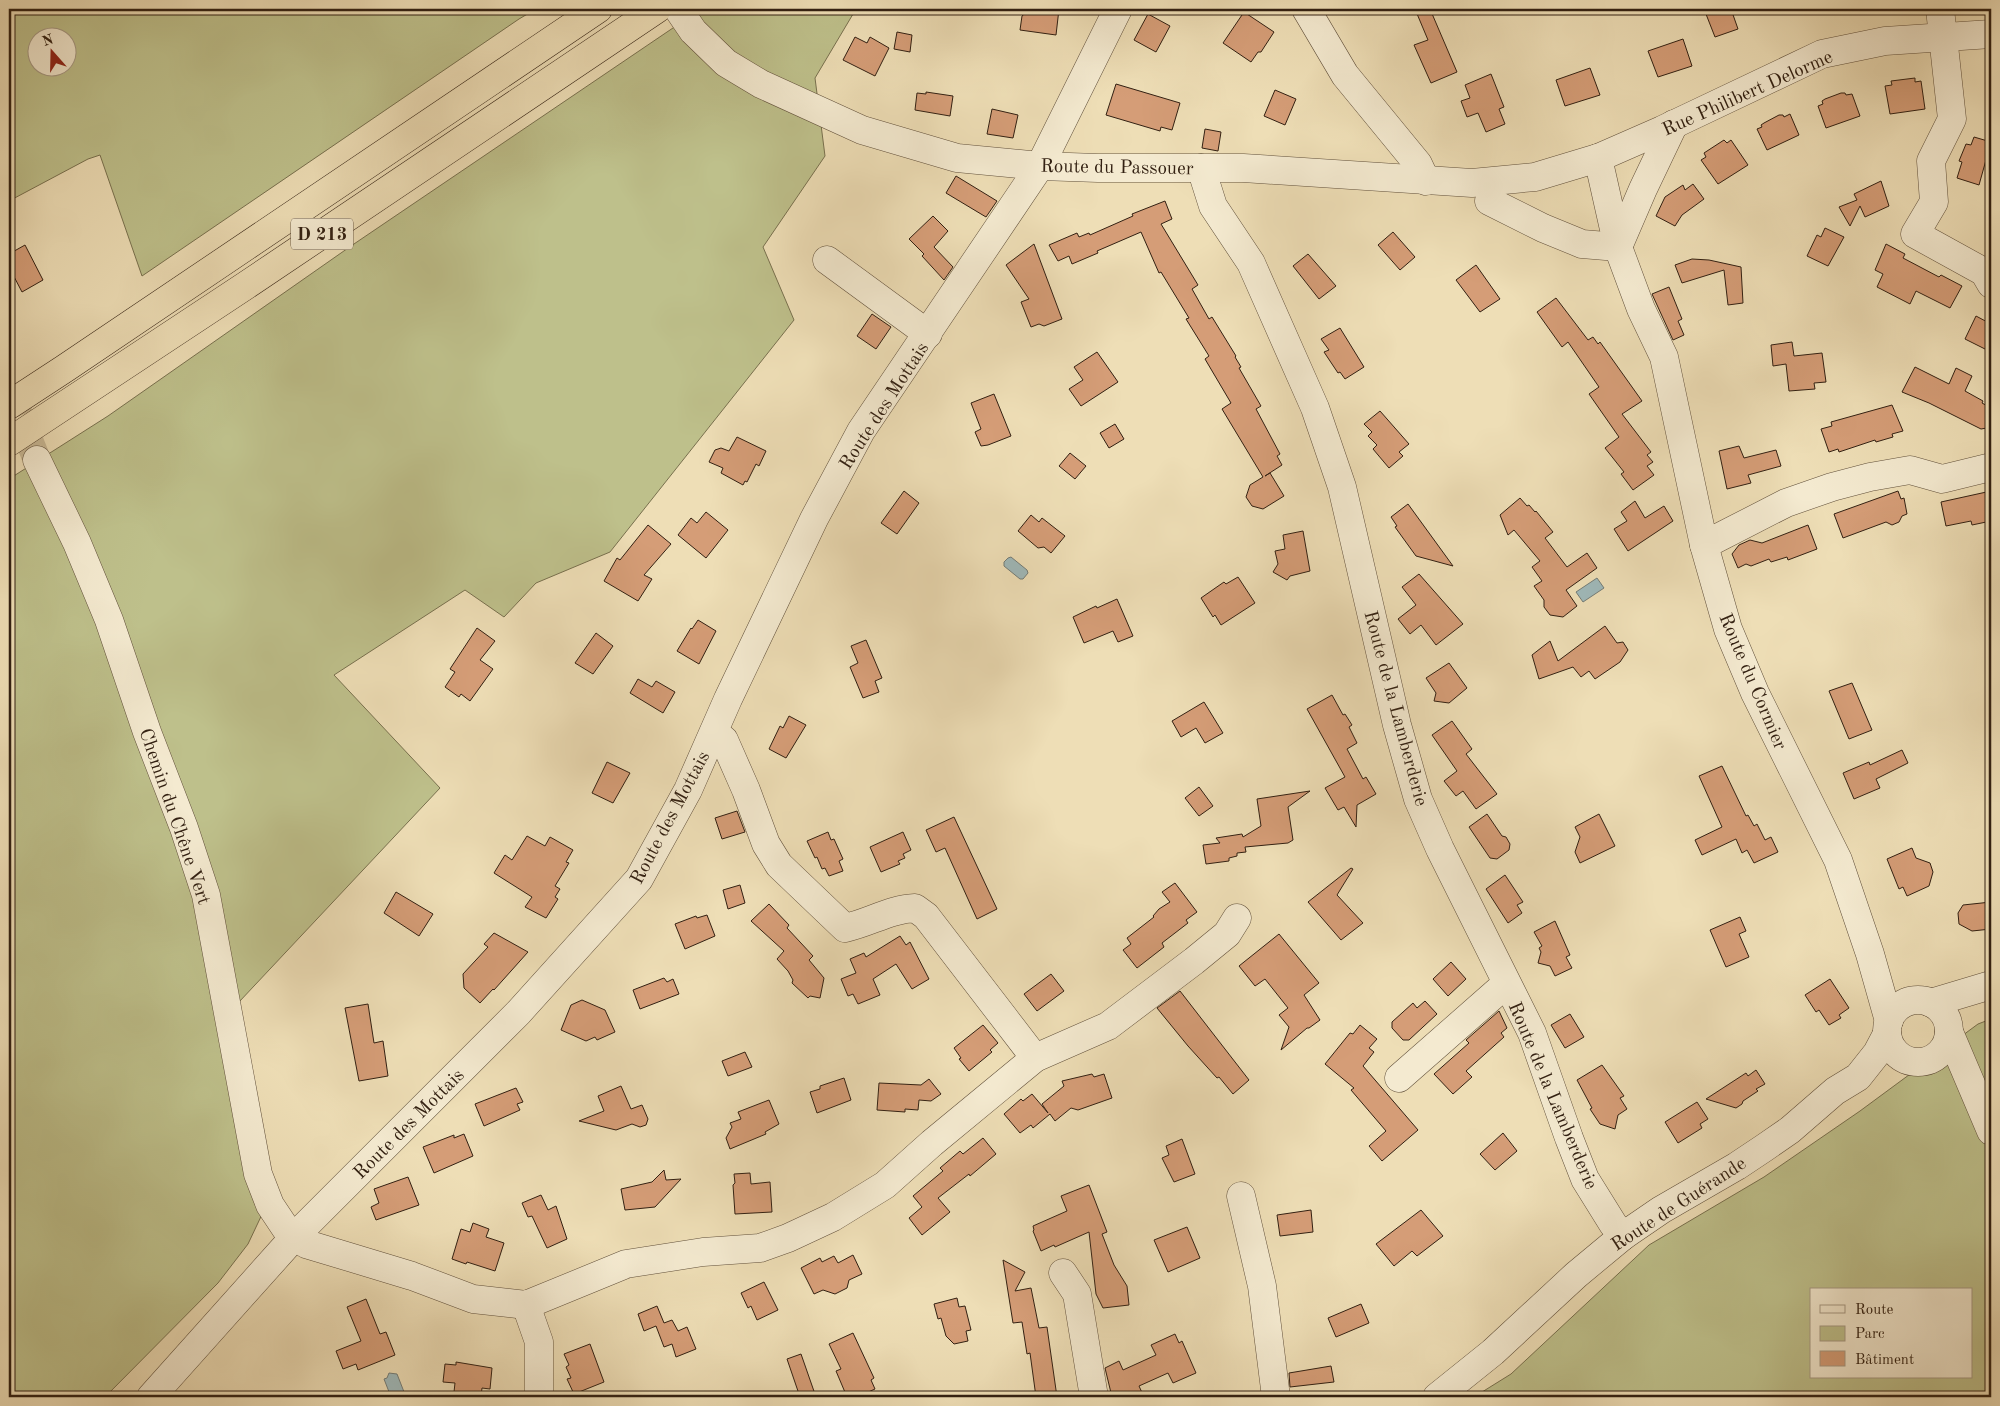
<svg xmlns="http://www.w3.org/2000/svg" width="2000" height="1406" font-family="'Old Standard TT',serif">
<rect width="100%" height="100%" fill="#eedeb6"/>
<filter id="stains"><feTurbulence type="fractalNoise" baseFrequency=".004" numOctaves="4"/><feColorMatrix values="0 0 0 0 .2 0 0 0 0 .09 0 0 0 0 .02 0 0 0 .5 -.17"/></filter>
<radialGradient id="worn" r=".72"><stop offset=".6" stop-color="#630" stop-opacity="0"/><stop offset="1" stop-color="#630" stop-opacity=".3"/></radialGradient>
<g fill="#bec08b" stroke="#78704e" fill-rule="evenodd">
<path d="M 9,9 L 536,9 L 519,19 L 142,276 L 100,155 L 88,159 L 9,201 ZM 38,38 L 68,38 L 68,68 L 38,68 Z"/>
<polygon points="701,9 856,9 815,78 825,156 763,247 794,320 610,552 536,583 504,617 465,590 334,675 440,788 239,1002 274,1189 248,1244 218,1283 105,1397 9,1397 9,479 108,416 351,246"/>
<path d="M 1991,1019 L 1991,1397 L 1474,1397 L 1511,1374 L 1649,1245 L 1764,1177 L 1860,1111 L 1978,1024 ZM 1811,1290 L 1971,1290 L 1971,1377 L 1811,1377 Z"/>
</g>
<g fill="#9fb9ba" stroke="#737c77">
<polygon points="1011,557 1027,570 1028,573 1023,579 1020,579 1004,566 1004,562 1008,558"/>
<polygon points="1597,578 1604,588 1583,602 1576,592"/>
<polygon points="389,1373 397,1374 406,1397 391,1397 384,1379 387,1378"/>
</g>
<g fill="#d59d77" stroke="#322012">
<polygon points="1030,9 1059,9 1056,35 1020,30 1022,16"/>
<polygon points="1415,9 1430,9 1457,72 1431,83 1414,45 1428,40"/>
<polygon points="1704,9 1731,9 1738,29 1715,37"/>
<polygon points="1244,12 1274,32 1261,52 1258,52 1251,62 1223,43"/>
<polygon points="1148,14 1170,26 1156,52 1134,40"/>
<polygon points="897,32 912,35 910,52 894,49"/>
<polygon points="855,37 867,43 870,37 889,48 875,76 843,60"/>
<polygon points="1683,39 1692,66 1658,77 1648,51"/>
<polygon points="1590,68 1600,95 1565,106 1556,80"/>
<polygon points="1491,74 1504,107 1499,109 1505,124 1486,132 1478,113 1467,117 1461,101 1470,98 1465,85"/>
<polygon points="1915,78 1915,82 1921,81 1925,109 1890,114 1885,86 1892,85 1891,81"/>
<polygon points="1116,84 1180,103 1172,130 1161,127 1160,131 1106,115"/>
<polygon points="1275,90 1296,99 1285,125 1264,116"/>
<polygon points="926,92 953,96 950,116 915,110 917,93 926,94"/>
<polygon points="1841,93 1845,93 1846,95 1852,94 1860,116 1826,128 1818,106 1823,104 1822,101 1825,99"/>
<polygon points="992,109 1018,115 1013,138 987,134"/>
<polygon points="1790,114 1799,135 1767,150 1757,129 1762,127 1761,125 1764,123 1779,115 1783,115 1784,117"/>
<polygon points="1205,129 1221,132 1218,151 1202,148"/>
<polygon points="1974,137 1991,142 1979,185 1957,178 1962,162 1959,161 1966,144 1971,145"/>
<polygon points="1724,140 1727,143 1731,140 1748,165 1718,184 1701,160 1706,157 1704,153"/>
<polygon points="956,176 997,201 986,217 946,193"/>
<polygon points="1881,181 1889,206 1865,217 1860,206 1850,226 1839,207 1857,200 1854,194"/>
<polygon points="1693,184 1704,199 1682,215 1675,226 1656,216 1665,197 1683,185 1685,190"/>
<polygon points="1165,201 1172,219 1161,224 1198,285 1192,289 1209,319 1212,317 1236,356 1235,357 1241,367 1239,368 1261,406 1256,409 1280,454 1277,456 1282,465 1265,476 1270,473 1284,496 1263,509 1252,506 1246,497 1250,485 1263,477 1222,409 1231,403 1205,359 1209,356 1186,319 1189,318 1161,272 1159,273 1141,232 1097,251 1098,253 1072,264 1069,256 1058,261 1049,245 1077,233 1079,237 1089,233 1090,235 1133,216 1132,214"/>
<polygon points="933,216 948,231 934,247 953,267 944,280 922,256 924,254 909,239"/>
<polygon points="1825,228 1844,237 1828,266 1807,256 1817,235 1821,237"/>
<polygon points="1393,232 1415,257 1400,270 1378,245"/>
<polygon points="1034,244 1062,319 1044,326 1039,324 1031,327 1021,302 1029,299 1006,265"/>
<polygon points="1886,244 1905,254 1903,258 1939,277 1941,275 1962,286 1950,308 1916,291 1910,304 1877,287 1883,274 1875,270"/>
<polygon points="25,245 43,280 22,292 9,267 9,254"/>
<polygon points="1308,254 1336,286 1319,299 1293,266"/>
<polygon points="1692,259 1709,260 1741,267 1743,303 1728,305 1724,270 1682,283 1675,265"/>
<polygon points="1476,265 1500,299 1480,312 1456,280"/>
<polygon points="1669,287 1682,319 1678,321 1684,335 1673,340 1652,294"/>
<polygon points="1556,298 1588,340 1593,337 1598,344 1600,342 1642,401 1622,414 1651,452 1647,455 1653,462 1647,466 1654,475 1633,490 1621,474 1624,472 1605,448 1619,437 1589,394 1599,387 1568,342 1562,347 1537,312"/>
<polygon points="872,314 891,327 876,349 857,336"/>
<polygon points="1976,316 1991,324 1991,352 1965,339"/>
<polygon points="1340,328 1364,367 1345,379 1340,372 1338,373 1324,352 1329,350 1321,339"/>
<polygon points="1792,342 1794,356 1822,353 1826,382 1814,383 1815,389 1789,391 1786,364 1773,366 1771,345"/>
<polygon points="1097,352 1118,382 1081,406 1069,389 1083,380 1074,367"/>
<polygon points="1915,367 1949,384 1956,368 1972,376 1965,391 1983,401 1982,403 1991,408 1991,421 1987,428 1981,429 1929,403 1902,392"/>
<polygon points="994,394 1011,436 988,445 981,446 975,432 981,429 971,403"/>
<polygon points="1892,405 1903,431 1892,434 1893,437 1876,442 1875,440 1839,452 1838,449 1829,452 1821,429 1832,426 1831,422"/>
<polygon points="1380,411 1409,444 1399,452 1403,456 1389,468 1373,449 1377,445 1368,436 1372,432 1364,424"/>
<polygon points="1115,424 1124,439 1109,448 1100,433"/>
<polygon points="737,437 766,451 759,466 756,464 747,482 745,481 743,485 721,473 723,468 709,462 715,450 721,448 729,451"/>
<polygon points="1739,446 1744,458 1776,450 1781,466 1748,475 1751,483 1727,489 1719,451"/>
<polygon points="1070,453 1086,466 1075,479 1059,466"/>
<polygon points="904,491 919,503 897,534 881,523"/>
<polygon points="1898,491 1901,499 1904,498 1907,514 1902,516 1899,522 1892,525 1886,522 1843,538 1834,514"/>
<polygon points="1991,491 1991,521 1972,525 1971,521 1946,526 1941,502"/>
<polygon points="1520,498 1527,506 1529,505 1535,512 1536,511 1553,532 1545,538 1567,567 1587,553 1597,568 1566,590 1577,606 1563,617 1550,615 1544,607 1544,600 1534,586 1542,581 1532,567 1540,561 1514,530 1508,535 1500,515"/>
<polygon points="1635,501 1645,518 1664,506 1673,521 1628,551 1614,529 1627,521 1621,512"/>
<polygon points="1408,504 1453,566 1416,556 1395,527 1397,526 1391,517"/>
<polygon points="706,512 728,530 706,558 678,535 691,518 697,523"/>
<polygon points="1031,515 1039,522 1042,518 1065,536 1051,553 1044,547 1038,548 1018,531"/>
<polygon points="648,525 671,544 644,575 652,579 638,601 604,581 617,558 620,560"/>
<polygon points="1808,525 1817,549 1788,560 1787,557 1771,562 1769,559 1751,566 1746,564 1738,568 1732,554 1739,545 1750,540 1762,543"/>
<polygon points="1303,531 1310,571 1290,576 1287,580 1273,572 1278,564 1275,551 1285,549 1283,535"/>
<polygon points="1419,574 1463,624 1436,645 1421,625 1410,634 1398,619 1416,605 1402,587"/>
<polygon points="1238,577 1255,603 1221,625 1215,615 1213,617 1201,598 1224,582 1226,584"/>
<polygon points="1117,599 1133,636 1118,642 1113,631 1084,643 1073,617 1096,606 1097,608"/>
<polygon points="698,620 716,631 699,664 677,651 691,628 692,629"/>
<polygon points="1605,626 1617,643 1623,642 1628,650 1620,662 1595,679 1589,671 1581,677 1573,667 1539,679 1532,655 1550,641 1558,661"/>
<polygon points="477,628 495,641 480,660 493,669 470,701 461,694 459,697 445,687 455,672 450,669"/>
<polygon points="596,633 613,646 593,674 575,663"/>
<polygon points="866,640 882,678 875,681 879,692 863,698 850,667 858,663 851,646"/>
<polygon points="1449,663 1467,688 1449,703 1434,701 1436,693 1426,678"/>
<polygon points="638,679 652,687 656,681 675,692 663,713 630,693"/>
<polygon points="1852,683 1872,730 1849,739 1829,691"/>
<polygon points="1332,695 1343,715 1345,714 1352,725 1349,727 1357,743 1347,749 1363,779 1366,777 1376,794 1357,805 1356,827 1344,807 1338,810 1325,788 1345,777 1307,709"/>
<polygon points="1204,702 1223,733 1205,743 1196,728 1181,737 1172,721"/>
<polygon points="789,716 806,725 786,758 769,749 780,726 783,728"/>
<polygon points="1452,721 1472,749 1466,754 1497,794 1476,809 1463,791 1456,796 1444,781 1457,771 1432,735"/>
<polygon points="1902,750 1908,763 1876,779 1880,788 1854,799 1843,773 1869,762 1870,765"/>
<polygon points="607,762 630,773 613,803 592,793"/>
<polygon points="1722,766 1746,816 1748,815 1754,826 1757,824 1765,840 1771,837 1778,852 1754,863 1747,850 1742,853 1736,839 1702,855 1695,840 1722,827 1699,776"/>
<polygon points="1199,787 1213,806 1199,816 1185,798"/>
<polygon points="1310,791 1288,807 1293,840 1288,843 1245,847 1246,852 1237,853 1237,856 1229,858 1229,861 1206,864 1203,845 1220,843 1216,838 1242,834 1243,837 1261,826 1257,799"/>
<polygon points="737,811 745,832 722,839 715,818"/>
<polygon points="1487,814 1502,836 1506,837 1510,844 1509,850 1497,859 1490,858 1469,827"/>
<polygon points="1599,814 1615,846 1580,863 1575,852 1580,837 1575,827"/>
<polygon points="954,817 997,909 977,919 945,848 936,852 926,830"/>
<polygon points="828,832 831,840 834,839 843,859 839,861 843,871 829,876 825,868 822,869 817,857 815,858 807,841"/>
<polygon points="903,832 911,850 903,854 905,858 898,861 900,864 881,872 870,847"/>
<polygon points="527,836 545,846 550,837 573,850 566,862 569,863 555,886 560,889 555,897 558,899 546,918 525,907 532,897 494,873 505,855 512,860"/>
<polygon points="1912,848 1916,858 1930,863 1933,872 1929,886 1907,896 1903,887 1899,889 1887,859"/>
<polygon points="1351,868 1353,869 1337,895 1363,923 1341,940 1308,902"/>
<polygon points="1505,875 1523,902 1517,905 1522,913 1508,923 1486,889"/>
<polygon points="1175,883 1197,912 1186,920 1188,923 1162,943 1164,947 1137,968 1123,950 1131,944 1127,938 1154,917 1153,916 1159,909 1170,902 1162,892"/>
<polygon points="740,885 745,903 728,909 723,890"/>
<polygon points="396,892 433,914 419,936 384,913"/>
<polygon points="1991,902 1991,929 1972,931 1959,924 1958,913 1963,905"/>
<polygon points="769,904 789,925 787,928 813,956 809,960 824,978 820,998 810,996 808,998 792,983 793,980 788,971 777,959 784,951 751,921"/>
<polygon points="707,915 715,936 685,949 675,924 696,916 697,918"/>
<polygon points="1740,917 1746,931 1739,934 1749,957 1726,967 1710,930"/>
<polygon points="1555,921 1570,955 1566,957 1572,968 1555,976 1550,966 1538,963 1541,952 1539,948 1542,946 1534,932"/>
<polygon points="494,933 528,952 494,990 493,989 480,1003 464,988 463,974 488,947 484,944"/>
<polygon points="1279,934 1319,983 1304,995 1320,1020 1309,1028 1307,1028 1281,1050 1289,1027 1279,1015 1288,1008 1265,979 1255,986 1239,966"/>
<polygon points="900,936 906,945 910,942 929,979 912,989 896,964 873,979 880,995 858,1004 853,994 848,996 841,979 856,973 850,959 864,953 866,957"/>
<polygon points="1451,962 1466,979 1448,996 1433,979"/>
<polygon points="1051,974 1064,991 1037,1011 1024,994"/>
<polygon points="664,978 667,982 673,979 679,994 640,1009 633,990"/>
<polygon points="1830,979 1849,1008 1839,1015 1841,1018 1829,1025 1819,1010 1816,1012 1805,995"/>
<polygon points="1180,991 1249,1080 1233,1094 1219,1077 1217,1078 1188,1046 1157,1008"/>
<polygon points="582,1000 605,1010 615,1032 597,1040 595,1037 586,1041 561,1030 571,1005"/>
<polygon points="1425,1001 1437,1014 1409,1040 1403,1040 1392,1028 1392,1022 1413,1003 1417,1008"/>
<polygon points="368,1004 374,1043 383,1041 388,1076 359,1081 345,1008"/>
<polygon points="1499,1011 1507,1028 1501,1033 1504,1037 1466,1071 1472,1077 1453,1094 1434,1074 1469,1043 1466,1040"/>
<polygon points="1570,1014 1584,1037 1565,1048 1551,1025"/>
<polygon points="983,1025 998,1043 990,1050 992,1052 969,1071 959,1059 961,1058 954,1048"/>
<polygon points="1360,1025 1377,1039 1369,1048 1374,1052 1363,1066 1418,1130 1382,1161 1369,1146 1386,1131 1351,1090 1354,1088 1325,1064 1350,1033 1353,1034"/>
<polygon points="745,1052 752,1067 728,1076 722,1061"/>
<polygon points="1602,1065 1624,1096 1620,1098 1627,1109 1618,1115 1615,1129 1600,1124 1590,1109 1592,1108 1577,1080"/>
<polygon points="1756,1070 1765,1084 1756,1089 1758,1091 1743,1101 1742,1104 1736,1108 1706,1099 1746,1073 1748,1076"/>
<polygon points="1092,1074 1094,1077 1104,1074 1112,1098 1078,1110 1071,1108 1055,1121 1050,1114 1033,1128 1031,1125 1020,1133 1004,1114 1021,1099 1023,1101 1032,1094 1048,1113 1042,1104 1064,1086 1062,1081"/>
<polygon points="844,1078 851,1100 817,1113 810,1092 820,1089 820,1086"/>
<polygon points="929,1079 941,1094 931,1101 919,1100 918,1110 905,1109 905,1112 877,1110 879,1083 921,1085"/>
<polygon points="621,1086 631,1109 642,1105 648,1119 646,1125 640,1127 632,1124 616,1130 579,1121 604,1111 598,1096"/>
<polygon points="516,1088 523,1102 517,1104 520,1110 484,1126 475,1104"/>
<polygon points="769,1100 779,1124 765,1132 766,1134 730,1149 726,1138 732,1127 730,1123 741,1119 738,1112"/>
<polygon points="1697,1102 1708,1119 1700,1124 1702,1128 1678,1143 1665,1122"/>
<polygon points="1503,1133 1517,1151 1495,1170 1480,1154"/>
<polygon points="464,1134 473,1156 434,1173 423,1147 454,1135 454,1138"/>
<polygon points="983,1138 996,1154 970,1176 969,1174 938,1198 950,1212 922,1235 909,1218 922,1207 913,1196 943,1171 940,1168 960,1151 963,1154"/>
<polygon points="1182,1139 1195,1174 1174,1182 1162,1158 1169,1155 1166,1146"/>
<polygon points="664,1170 666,1180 681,1179 655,1207 625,1210 621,1189 652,1182"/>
<polygon points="750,1173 751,1184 770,1182 772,1212 735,1214 733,1185 735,1183 734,1174"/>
<polygon points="408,1177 419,1205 376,1220 371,1207 379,1203 374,1189"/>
<polygon points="1089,1185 1107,1232 1102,1234 1114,1265 1127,1286 1129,1305 1103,1308 1096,1294 1089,1232 1055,1247 1054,1245 1041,1251 1033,1231 1034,1230 1033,1226 1067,1211 1061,1196"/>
<polygon points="541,1195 548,1210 556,1206 567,1239 547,1248 532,1216 528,1217 522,1203"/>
<polygon points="1311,1210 1313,1232 1280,1236 1277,1215"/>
<polygon points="1421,1210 1443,1236 1417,1256 1412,1251 1394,1266 1376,1244"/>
<polygon points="473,1223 489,1229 486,1237 504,1243 495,1271 467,1262 466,1264 452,1259 461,1229 470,1232"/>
<polygon points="1187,1227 1200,1258 1168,1272 1154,1240"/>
<polygon points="853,1255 862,1274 849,1280 847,1288 835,1294 823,1290 814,1294 801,1268 820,1258 822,1262 834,1256 838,1263"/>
<polygon points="1003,1260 1025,1272 1015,1291 1031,1288 1039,1328 1047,1327 1057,1397 1036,1397 1030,1353 1027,1354 1022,1322 1013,1323"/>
<polygon points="764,1282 778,1310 757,1320 751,1306 748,1308 741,1293"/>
<polygon points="957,1298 959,1307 965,1306 971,1330 966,1331 968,1341 954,1344 946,1336 941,1318 938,1319 934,1304"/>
<polygon points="366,1299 380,1334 386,1332 395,1355 358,1370 356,1364 343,1369 336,1351 361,1341 347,1307"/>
<polygon points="1361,1304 1369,1323 1336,1337 1328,1318"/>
<polygon points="657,1306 664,1323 672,1320 678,1331 687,1327 696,1349 676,1357 672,1344 664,1347 656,1326 644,1331 638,1314"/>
<polygon points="853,1333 874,1378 871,1380 875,1389 857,1397 847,1397 836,1371 841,1369 829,1344"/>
<polygon points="1175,1334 1179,1343 1182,1341 1196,1373 1173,1383 1168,1373 1139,1386 1144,1397 1112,1397 1105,1368 1119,1361 1123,1370 1156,1355 1151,1345"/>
<polygon points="590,1344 604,1382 574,1394 567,1379 571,1378 566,1367 569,1365 564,1354"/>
<polygon points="801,1354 816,1397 800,1397 787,1359"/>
<polygon points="456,1362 492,1368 490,1389 482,1388 481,1396 477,1397 468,1397 467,1393 454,1392 455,1383 443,1382 445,1364 456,1365"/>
<polygon points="1331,1366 1334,1382 1290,1387 1289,1373"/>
</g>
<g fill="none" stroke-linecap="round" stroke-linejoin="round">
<polyline stroke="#c8b895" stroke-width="28" stroke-dasharray="28 14" stroke-linecap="butt" points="9,390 37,460"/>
<g stroke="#61503b" stroke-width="29">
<g id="minor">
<polyline points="678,9 693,31 726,63 761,84 862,130 957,158 1040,166 1098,168 1243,168 1472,183 1535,177 1598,158 1662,130 1822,54 1885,41 1991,34"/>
<polyline points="1306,9 1345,75 1418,164 1426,181"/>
<polyline points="1940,9 1952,119 1931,161 1934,202 1915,234 1984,272 1991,284"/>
<polyline points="1598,158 1618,247 1641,309 1664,357 1704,545 1728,629 1755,693 1838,860 1870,954 1889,1021"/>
<polyline points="1201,168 1213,206 1251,263 1315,408 1342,487 1397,725 1418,799 1440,849 1532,1033 1569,1138 1585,1179 1613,1224 1623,1236"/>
<polyline points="1489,201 1543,228 1582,244 1618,247 1643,189 1674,124"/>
<polyline points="827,260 928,334"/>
<polyline points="37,460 77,543 109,620 147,732 184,828 206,895 258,1174 270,1205 286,1229 306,1244 412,1276 473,1299 526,1305 626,1264 703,1252 760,1248 788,1238 833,1217 885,1185 932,1143 1035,1058 1108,1026 1194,961 1227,934 1237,918"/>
<polyline points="1704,545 1786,503 1832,487 1870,477 1910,470 1942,479 1991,467"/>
<path d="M 714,733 L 724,740 L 746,790 L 766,844 L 779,865 L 845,928 C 869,923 890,909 915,908 L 926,916 L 1035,1058"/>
<circle cx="1918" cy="1031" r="31"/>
<polyline points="1931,1003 1991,985"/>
<polyline points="1949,1032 1991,1131"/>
<polyline points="1399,1078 1506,984"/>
<polyline points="1241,1196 1262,1286 1276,1397"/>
<polyline points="1063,1273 1077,1294 1094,1397"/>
<polyline points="526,1305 539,1342 539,1397"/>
<polyline points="151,1397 295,1236 518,1013 639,879 688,790 728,699 814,519 861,431 1040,166 1118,9"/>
<polyline points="1437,1397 1493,1352 1576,1275 1623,1236 1661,1210 1737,1166 1764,1148 1790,1130 1835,1091 1858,1077 1877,1053 1887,1034"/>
</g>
</g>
<g stroke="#322012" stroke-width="29">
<g id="highway">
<polyline points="9,405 64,369 598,9"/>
<polyline points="9,442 245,286 657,9"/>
</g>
</g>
<use href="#minor" stroke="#f4ead0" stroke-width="28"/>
<use href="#highway" stroke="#eedeb6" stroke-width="28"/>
</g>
<g text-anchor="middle" stroke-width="4" stroke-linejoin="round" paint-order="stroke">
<rect fill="#f4ead0" stroke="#6c5d4b" stroke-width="1" x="291" y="218.5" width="62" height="31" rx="4"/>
<g font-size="18" font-weight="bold" fill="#322012">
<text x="322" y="240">D 213</text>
</g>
<g font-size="19" fill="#322012" stroke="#f4ead0">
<text transform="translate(1747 92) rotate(-24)" y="7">Rue Philibert Delorme</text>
<text transform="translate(1117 166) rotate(1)" y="7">Route du Passouer</text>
<text transform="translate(883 405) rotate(-57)" y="7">Route des Mottais</text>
<text transform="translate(1754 681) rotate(67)" y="7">Route du Cormier</text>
<text transform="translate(1397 708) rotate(75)" y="7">Route de la Lamberderie</text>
<text transform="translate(176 816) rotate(71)" y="7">Chemin du Chêne Vert</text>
<text transform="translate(669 817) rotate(-62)" y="7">Route des Mottais</text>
<text transform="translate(1554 1095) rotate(67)" y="7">Route de la Lamberderie</text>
<text transform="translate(408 1123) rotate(-45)" y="7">Route des Mottais</text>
<text transform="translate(1678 1203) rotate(-33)" y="7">Route de Guérande</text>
</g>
</g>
<rect width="2000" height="1406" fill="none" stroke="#eedeb6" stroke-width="30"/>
<rect x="10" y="10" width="1980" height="1386" fill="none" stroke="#322012" stroke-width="2.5"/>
<rect x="15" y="15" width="1970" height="1376" fill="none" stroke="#322012"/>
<rect x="1810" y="1288" width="162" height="90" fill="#f4ead0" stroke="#a69984"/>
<rect x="1820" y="1305" width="25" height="8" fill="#f4ead0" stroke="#a69984"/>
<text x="1855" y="1314" font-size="15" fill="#322012">Route</text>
<rect x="1820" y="1326" width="25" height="15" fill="#bec08b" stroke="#a69984"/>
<text x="1855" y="1338" font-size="15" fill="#322012">Parc</text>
<rect x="1820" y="1351" width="25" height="15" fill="#d59d77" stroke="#a69984"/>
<text x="1855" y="1364" font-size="15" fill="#322012">Bâtiment</text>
<g transform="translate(52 52) rotate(340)"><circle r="24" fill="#f4ead0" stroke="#a69984"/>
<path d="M0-4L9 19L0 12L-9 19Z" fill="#8f2418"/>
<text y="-8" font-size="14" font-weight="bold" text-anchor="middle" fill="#322012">N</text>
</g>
<rect width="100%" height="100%" filter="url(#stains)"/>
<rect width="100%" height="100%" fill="url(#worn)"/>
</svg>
